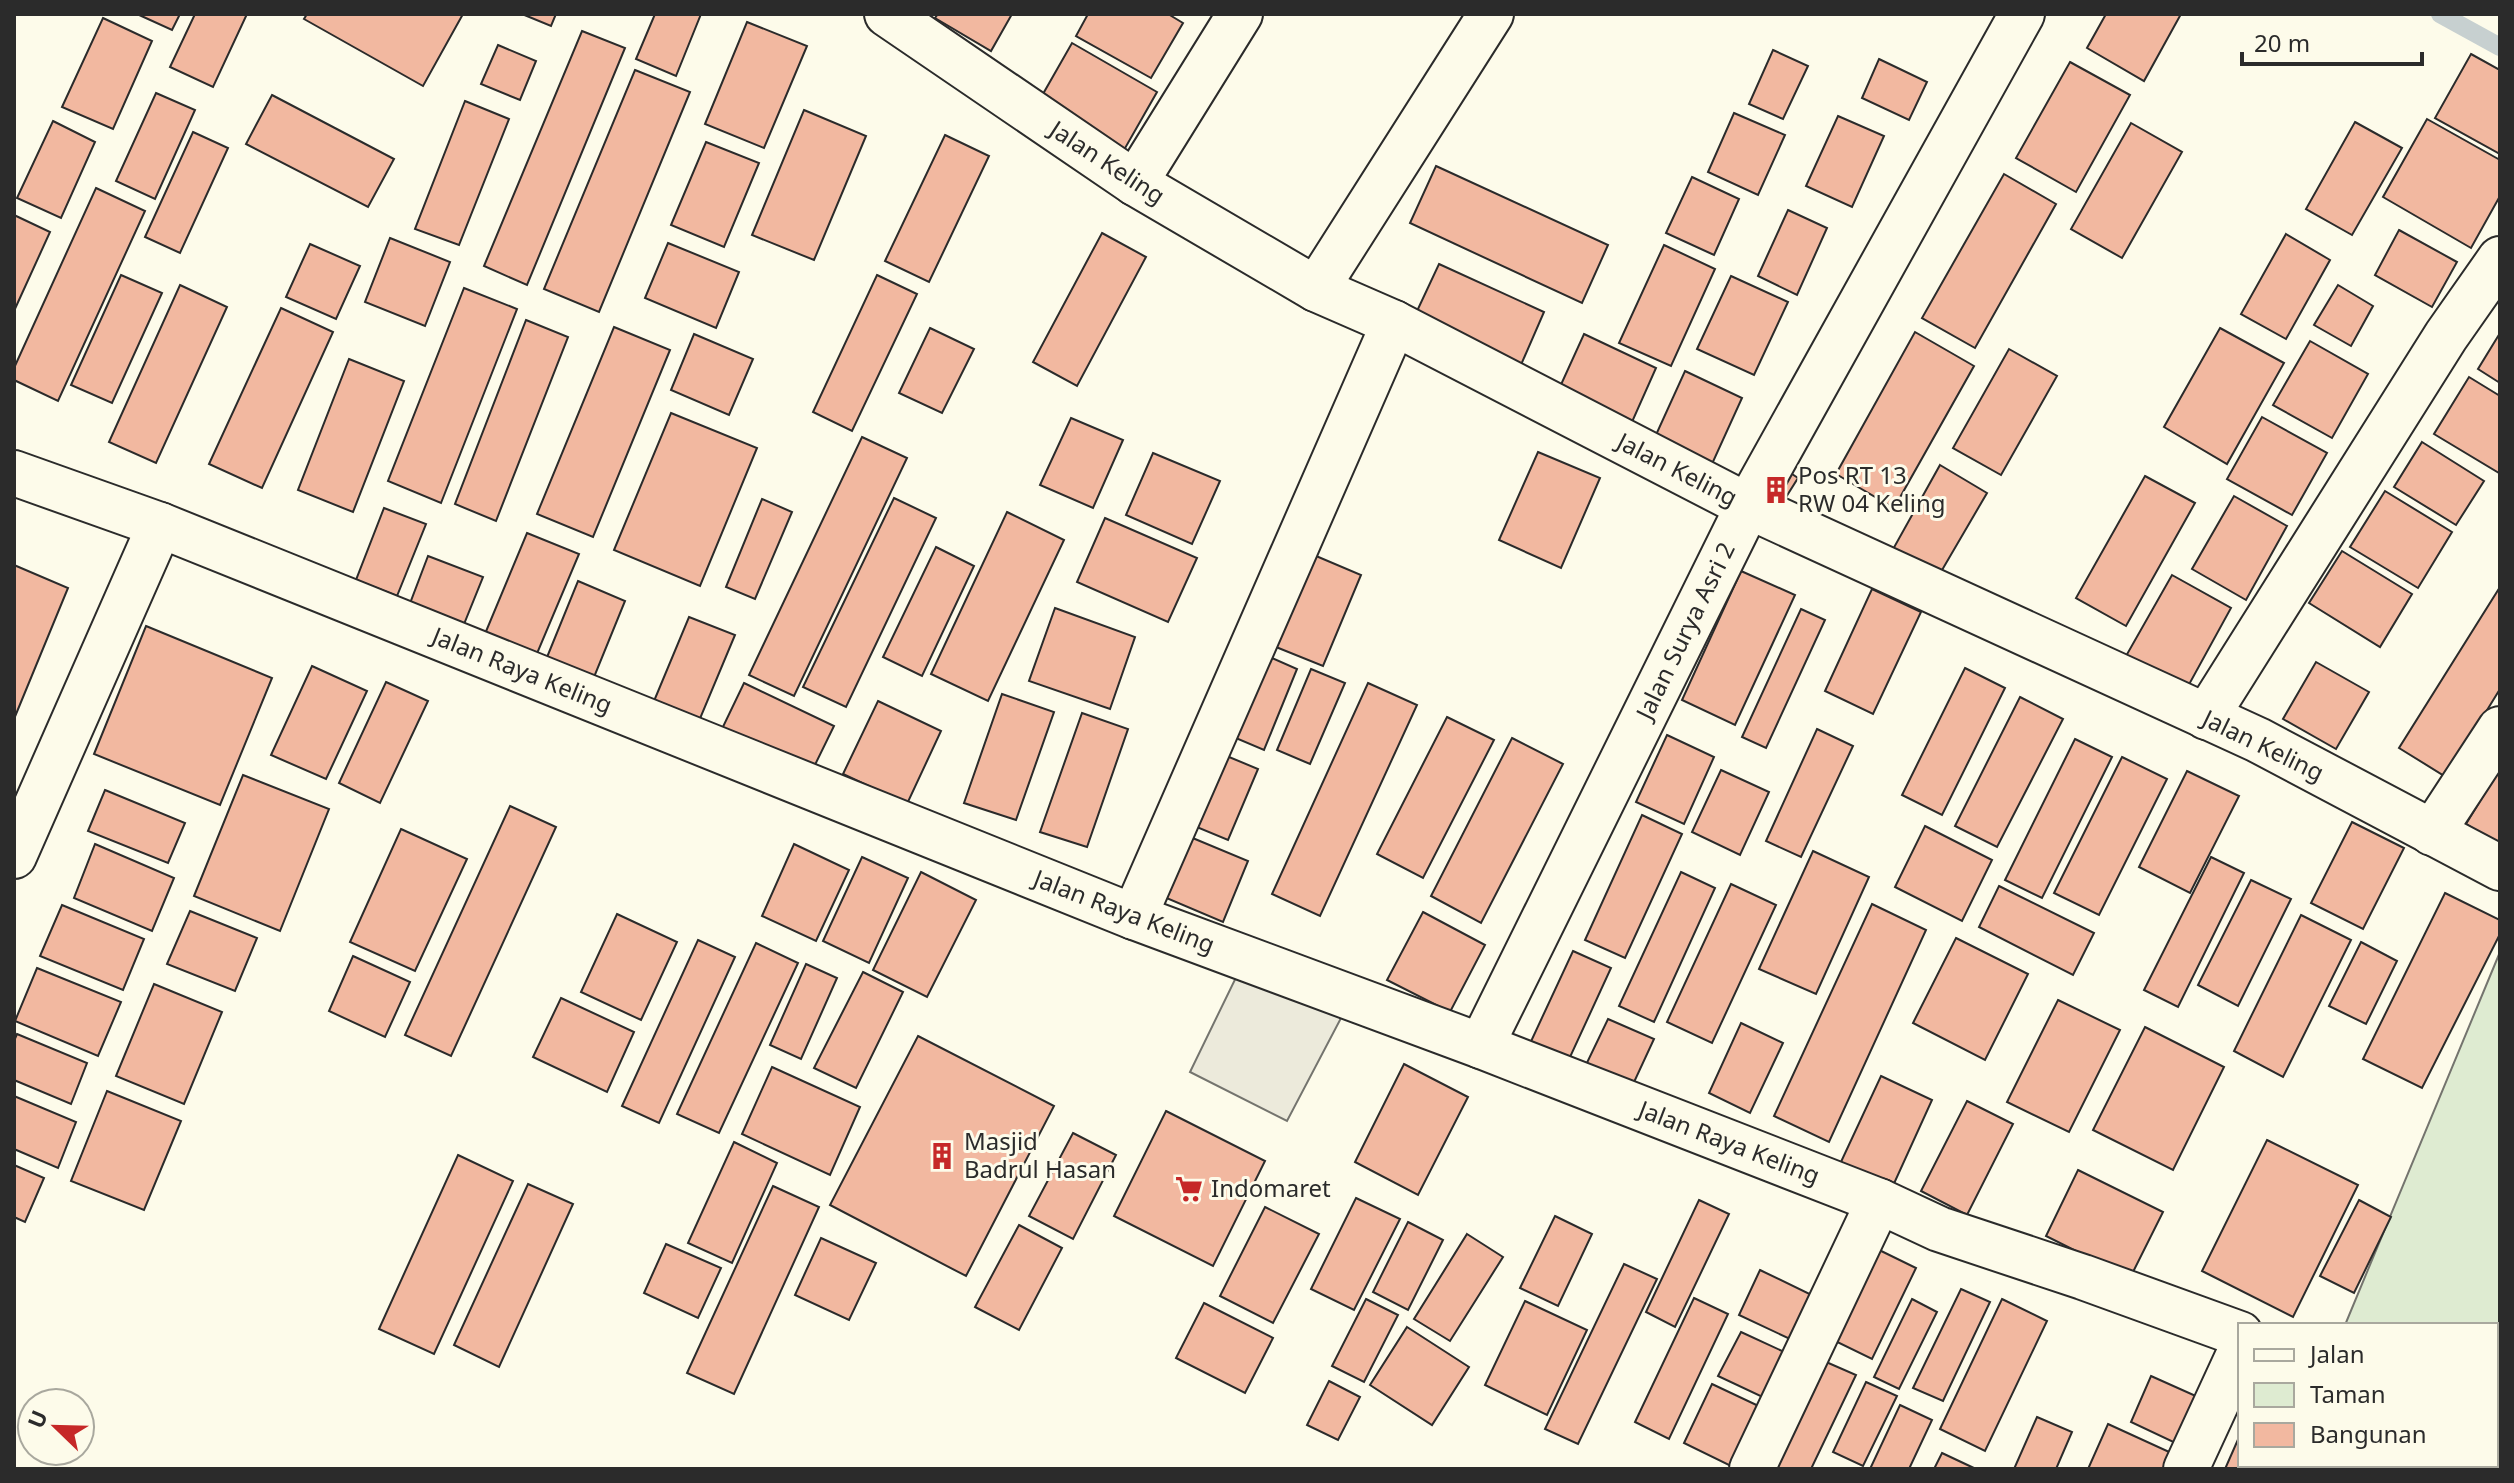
<svg xmlns="http://www.w3.org/2000/svg" width="2514" height="1483" font-family="'Noto Sans',sans-serif">
<rect width="100%" height="100%" fill="#fdfbea"/>
<polygon fill="#deebd1" stroke="#74746e" stroke-width="2" points="2500,952 2500,1451 2496,1449 2496,1325 2345,1325"/>
<polygon fill="#eceadb" stroke="#74746e" stroke-width="2" points="1245,959 1351,999 1287,1121 1190,1072"/>
<g fill="none" stroke-linecap="round" stroke-linejoin="round">
<polyline stroke="#c7d0d0" stroke-width="18" points="2440,14 2500,47"/>
</g>
<g fill="#f2b8a0" stroke="#2b2b2b" stroke-width="2">
<polygon points="137,14 180,14 172,30"/>
<polygon points="195,14 247,14 213,87 170,67"/>
<polygon points="307,14 463,14 423,86 304,19"/>
<polygon points="522,14 556,14 551,26"/>
<polygon points="655,14 701,14 676,76 636,59"/>
<polygon points="938,14 1012,14 991,51 935,18"/>
<polygon points="1088,14 1168,14 1183,23 1151,78 1076,36"/>
<polygon points="2106,14 2181,14 2144,81 2087,48"/>
<polygon points="103,18 152,41 113,129 62,107"/>
<polygon points="747,22 807,46 764,148 705,124"/>
<polygon points="582,31 625,48 527,285 484,266"/>
<polygon points="1072,43 1157,92 1124,150 1039,101"/>
<polygon points="498,45 536,61 520,100 481,84"/>
<polygon points="1773,50 1808,66 1783,119 1749,104"/>
<polygon points="2471,54 2500,70 2500,154 2435,118"/>
<polygon points="1879,59 1927,82 1909,120 1862,98"/>
<polygon points="2070,62 2130,95 2076,192 2016,158"/>
<polygon points="635,70 690,92 599,312 544,289"/>
<polygon points="156,93 195,110 155,199 116,181"/>
<polygon points="272,95 394,159 368,207 246,144"/>
<polygon points="465,101 509,119 459,245 415,229"/>
<polygon points="804,110 866,136 814,260 752,235"/>
<polygon points="1734,113 1785,135 1758,195 1708,172"/>
<polygon points="1838,116 1884,136 1852,207 1806,186"/>
<polygon points="2427,119 2500,160 2500,196 2471,248 2383,197"/>
<polygon points="53,121 95,142 61,218 17,198"/>
<polygon points="2355,122 2402,148 2352,235 2306,209"/>
<polygon points="2131,123 2182,152 2122,258 2071,229"/>
<polygon points="193,132 228,148 180,253 145,237"/>
<polygon points="945,135 989,156 929,282 885,261"/>
<polygon points="706,142 759,163 724,247 671,225"/>
<polygon points="1436,166 1608,245 1582,303 1410,223"/>
<polygon points="2004,174 2056,204 1975,348 1922,318"/>
<polygon points="1692,177 1739,199 1714,255 1666,233"/>
<polygon points="96,188 145,211 58,401 14,380 14,368"/>
<polygon points="1788,210 1827,228 1797,295 1758,276"/>
<polygon points="14,215 50,232 14,311"/>
<polygon points="2399,230 2457,262 2432,307 2375,275"/>
<polygon points="1102,233 1146,257 1077,386 1033,362"/>
<polygon points="2286,234 2330,260 2286,339 2241,314"/>
<polygon points="390,238 450,262 425,326 365,302"/>
<polygon points="668,243 739,272 716,328 645,298"/>
<polygon points="310,244 360,266 336,319 286,297"/>
<polygon points="1664,245 1715,269 1671,366 1619,343"/>
<polygon points="1439,264 1544,312 1517,374 1410,326"/>
<polygon points="121,275 162,293 112,403 71,385"/>
<polygon points="877,275 917,294 852,431 813,412"/>
<polygon points="1731,276 1788,302 1754,375 1697,349"/>
<polygon points="180,285 227,307 156,463 109,442"/>
<polygon points="2338,285 2373,306 2351,346 2314,325"/>
<polygon points="464,288 517,309 441,503 388,481"/>
<polygon points="281,308 333,332 262,488 209,464"/>
<polygon points="526,320 568,337 496,521 455,504"/>
<polygon points="614,327 670,350 593,537 537,514"/>
<polygon points="930,328 974,349 942,413 899,393"/>
<polygon points="2220,328 2284,363 2227,464 2164,427"/>
<polygon points="1915,332 1974,366 1894,508 1836,474"/>
<polygon points="2500,333 2500,383 2478,369"/>
<polygon points="694,334 753,359 729,415 671,390"/>
<polygon points="1584,334 1656,368 1632,422 1559,389"/>
<polygon points="2310,341 2368,374 2332,438 2273,405"/>
<polygon points="2009,349 2057,376 2001,475 1953,448"/>
<polygon points="349,359 404,381 353,512 298,490"/>
<polygon points="1685,371 1742,398 1712,464 1655,437"/>
<polygon points="2469,377 2500,396 2499,473 2434,434"/>
<polygon points="671,413 757,448 700,586 614,550"/>
<polygon points="2262,417 2327,453 2292,515 2227,479"/>
<polygon points="1071,418 1123,440 1093,508 1040,485"/>
<polygon points="862,437 907,458 794,696 749,675"/>
<polygon points="2422,442 2484,481 2456,525 2394,487"/>
<polygon points="1538,452 1600,478 1561,568 1499,540"/>
<polygon points="1153,453 1220,481 1192,544 1126,515"/>
<polygon points="1777,464 1798,478 1776,513"/>
<polygon points="1940,465 1987,493 1938,577 1892,551"/>
<polygon points="2145,476 2195,503 2126,626 2076,598"/>
<polygon points="2385,491 2452,532 2418,588 2350,547"/>
<polygon points="2234,496 2287,526 2246,600 2192,569"/>
<polygon points="894,498 936,518 846,707 803,687"/>
<polygon points="762,499 792,512 755,599 726,587"/>
<polygon points="384,508 426,524 397,596 356,580"/>
<polygon points="1007,512 1064,540 988,701 931,674"/>
<polygon points="1105,518 1197,558 1168,622 1077,582"/>
<polygon points="527,533 579,554 533,663 482,641"/>
<polygon points="936,547 974,566 922,676 883,657"/>
<polygon points="2342,551 2412,594 2380,647 2309,603"/>
<polygon points="1309,553 1361,575 1323,666 1271,645"/>
<polygon points="428,556 483,577 460,634 406,614"/>
<polygon points="14,565 68,588 14,719"/>
<polygon points="1741,571 1795,595 1735,725 1682,700"/>
<polygon points="2172,575 2231,608 2186,690 2126,656"/>
<polygon points="578,581 625,601 590,687 543,667"/>
<polygon points="2500,587 2500,689 2446,777 2399,748"/>
<polygon points="1872,589 1921,612 1873,714 1825,691"/>
<polygon points="1055,608 1135,637 1110,709 1029,681"/>
<polygon points="1801,609 1825,620 1766,748 1742,737"/>
<polygon points="689,617 735,635 699,721 654,701"/>
<polygon points="146,626 272,678 220,805 94,754"/>
<polygon points="1265,655 1297,669 1264,750 1231,736"/>
<polygon points="2316,662 2369,692 2336,749 2283,719"/>
<polygon points="312,666 367,691 326,779 271,755"/>
<polygon points="1965,668 2005,688 1942,815 1902,795"/>
<polygon points="1311,669 1345,683 1310,764 1277,750"/>
<polygon points="386,682 428,701 380,803 339,783"/>
<polygon points="744,683 834,726 810,775 720,733"/>
<polygon points="1368,683 1417,705 1320,916 1272,894"/>
<polygon points="1002,694 1054,712 1016,820 964,803"/>
<polygon points="2020,697 2063,719 1997,847 1955,826"/>
<polygon points="878,701 941,731 907,804 843,774"/>
<polygon points="1082,713 1128,729 1087,847 1040,832"/>
<polygon points="1447,717 1494,740 1423,878 1377,854"/>
<polygon points="1817,729 1853,746 1801,857 1766,841"/>
<polygon points="1667,735 1714,757 1684,824 1636,802"/>
<polygon points="1512,738 1563,764 1481,923 1431,896"/>
<polygon points="2075,739 2112,757 2042,898 2005,880"/>
<polygon points="1217,752 1258,769 1228,840 1187,823"/>
<polygon points="2122,757 2167,779 2099,915 2054,893"/>
<polygon points="2500,768 2500,845 2466,824"/>
<polygon points="1721,770 1769,792 1740,855 1692,832"/>
<polygon points="2187,771 2239,796 2190,893 2139,867"/>
<polygon points="243,775 329,809 280,931 194,896"/>
<polygon points="105,790 185,823 168,863 88,831"/>
<polygon points="510,806 556,827 451,1056 405,1035"/>
<polygon points="1642,815 1682,834 1625,958 1585,940"/>
<polygon points="2352,822 2404,848 2363,929 2311,903"/>
<polygon points="1925,826 1992,860 1962,921 1895,887"/>
<polygon points="401,829 467,859 415,971 350,942"/>
<polygon points="1183,834 1248,861 1223,922 1157,894"/>
<polygon points="95,844 174,878 152,931 74,898"/>
<polygon points="794,844 849,870 816,941 762,916"/>
<polygon points="1813,851 1869,877 1816,994 1759,969"/>
<polygon points="862,857 908,878 869,963 823,941"/>
<polygon points="2211,857 2244,873 2178,1007 2144,990"/>
<polygon points="921,872 976,900 927,997 873,970"/>
<polygon points="1681,872 1715,888 1654,1022 1619,1006"/>
<polygon points="2251,880 2291,899 2238,1006 2198,985"/>
<polygon points="1731,884 1776,905 1712,1043 1667,1022"/>
<polygon points="1999,886 2094,933 2073,975 1979,927"/>
<polygon points="2445,893 2500,920 2500,934 2422,1088 2363,1059"/>
<polygon points="1872,904 1926,930 1829,1142 1774,1116"/>
<polygon points="62,905 144,939 123,990 40,956"/>
<polygon points="190,911 257,938 235,991 167,964"/>
<polygon points="1423,912 1485,945 1450,1012 1387,980"/>
<polygon points="617,914 677,942 641,1020 581,992"/>
<polygon points="2301,915 2351,940 2283,1077 2234,1051"/>
<polygon points="1956,938 2028,974 1985,1060 1913,1023"/>
<polygon points="698,940 735,957 659,1123 622,1106"/>
<polygon points="2361,942 2397,961 2366,1024 2329,1006"/>
<polygon points="756,943 798,963 719,1133 677,1114"/>
<polygon points="1573,951 1611,968 1565,1068 1527,1050"/>
<polygon points="353,956 410,982 385,1037 329,1011"/>
<polygon points="806,964 837,978 801,1059 770,1045"/>
<polygon points="37,968 121,1002 98,1056 15,1021"/>
<polygon points="863,972 903,992 856,1088 814,1068"/>
<polygon points="154,984 222,1012 184,1104 116,1076"/>
<polygon points="561,998 634,1032 607,1092 533,1057"/>
<polygon points="2058,1000 2120,1030 2069,1132 2007,1102"/>
<polygon points="1608,1019 1654,1039 1629,1093 1583,1071"/>
<polygon points="1741,1023 1783,1043 1750,1113 1709,1093"/>
<polygon points="2145,1027 2224,1067 2173,1170 2093,1130"/>
<polygon points="17,1034 87,1063 71,1104 14,1080 14,1041"/>
<polygon points="918,1036 1054,1106 966,1276 830,1205"/>
<polygon points="1404,1064 1468,1097 1418,1195 1355,1162"/>
<polygon points="772,1067 860,1107 830,1175 742,1134"/>
<polygon points="1881,1076 1932,1100 1892,1188 1840,1164"/>
<polygon points="107,1091 181,1121 144,1210 71,1181"/>
<polygon points="14,1096 76,1122 58,1168 14,1149"/>
<polygon points="1967,1101 2013,1124 1967,1215 1921,1191"/>
<polygon points="1166,1111 1265,1161 1213,1266 1114,1216"/>
<polygon points="1073,1133 1116,1155 1073,1239 1029,1216"/>
<polygon points="2267,1140 2358,1185 2293,1317 2202,1271"/>
<polygon points="734,1142 777,1163 732,1263 688,1243"/>
<polygon points="458,1155 513,1181 434,1354 379,1329"/>
<polygon points="14,1165 44,1178 25,1222 14,1217"/>
<polygon points="2078,1170 2163,1212 2130,1278 2046,1236"/>
<polygon points="528,1184 573,1204 499,1367 454,1345"/>
<polygon points="773,1186 819,1207 734,1394 687,1373"/>
<polygon points="1356,1198 1400,1219 1354,1310 1311,1289"/>
<polygon points="1699,1200 1729,1214 1675,1327 1646,1312"/>
<polygon points="2359,1200 2391,1217 2354,1293 2320,1276"/>
<polygon points="1265,1207 1319,1234 1273,1323 1220,1296"/>
<polygon points="1555,1216 1592,1234 1558,1306 1520,1288"/>
<polygon points="1408,1222 1443,1240 1408,1310 1373,1292"/>
<polygon points="1019,1225 1062,1248 1019,1330 975,1307"/>
<polygon points="1467,1234 1503,1257 1450,1341 1414,1319"/>
<polygon points="821,1238 876,1263 849,1320 795,1295"/>
<polygon points="666,1244 721,1268 698,1318 644,1293"/>
<polygon points="1871,1246 1916,1268 1872,1359 1827,1337"/>
<polygon points="1624,1264 1657,1279 1578,1444 1545,1429"/>
<polygon points="1760,1270 1826,1302 1805,1346 1739,1315"/>
<polygon points="1961,1289 1990,1302 1943,1401 1913,1388"/>
<polygon points="1694,1298 1728,1314 1669,1439 1635,1422"/>
<polygon points="1366,1299 1398,1315 1364,1382 1332,1366"/>
<polygon points="1912,1299 1937,1312 1899,1389 1874,1377"/>
<polygon points="2002,1299 2047,1321 1985,1451 1940,1429"/>
<polygon points="1525,1301 1587,1330 1547,1415 1485,1385"/>
<polygon points="1204,1303 1273,1338 1245,1393 1176,1358"/>
<polygon points="1407,1327 1469,1367 1432,1425 1370,1385"/>
<polygon points="1741,1332 1793,1356 1771,1401 1718,1376"/>
<polygon points="1817,1358 1856,1375 1811,1469 1764,1469"/>
<polygon points="2151,1376 2207,1401 2186,1448 2131,1422"/>
<polygon points="1329,1381 1360,1397 1338,1440 1307,1425"/>
<polygon points="1866,1382 1897,1396 1863,1466 1833,1452"/>
<polygon points="1712,1384 1765,1409 1737,1469 1684,1443"/>
<polygon points="1900,1405 1932,1420 1909,1469 1870,1469"/>
<polygon points="2037,1417 2072,1432 2056,1469 2014,1469"/>
<polygon points="2108,1424 2178,1456 2172,1469 2088,1469"/>
<polygon points="2240,1435 2240,1465 2291,1465 2289,1469 2225,1469"/>
<polygon points="1942,1453 1976,1469 1934,1469"/>
</g>
<g fill="none" stroke-linecap="round" stroke-linejoin="round">
<g stroke="#2b2b2b" stroke-width="48">
<g id="street">
<polyline points="887,14 1135,183 1316,289 1394,323 1748,506 2258,740 2500,868"/>
<polyline points="1135,183 1240,14"/>
<polyline points="1316,289 1491,14"/>
<polyline points="2206,717 2446,336 2500,259"/>
<polyline points="2432,833 2500,729"/>
<polyline points="14,856 160,525"/>
<polyline points="1134,917 1394,323"/>
<polyline points="1481,1046 1748,506 2022,14"/>
<polyline points="1752,1469 1879,1201"/>
<polyline points="2186,1469 2240,1352"/>
</g>
</g>
<g stroke="#2b2b2b" stroke-width="48">
<g id="secondary">
<polyline points="14,473 160,525 1134,917 1481,1046 1879,1201 1939,1229 2083,1277 2240,1334"/>
<polyline points="2496,1439 2500,1440"/>
</g>
</g>
<use href="#street" stroke="#fdfbea" stroke-width="44"/>
<use href="#secondary" stroke="#fdfbea" stroke-width="44"/>
</g>
<defs>
<g id="building-bare" transform="scale(2.16)"><path d="M-4-6H4V6H1V3H-1V6H-4ZM-2.5-4.3h1.7v1.8h-1.7ZM.8-4.3h1.7v1.8H.8ZM-2.5-1h1.7V.8h-1.7ZM.8-1h1.7V.8H.8Z" fill="#c62828" stroke="#fdfbea" stroke-width="2.5" paint-order="stroke"/></g>
<g id="supermarket-bare" transform="scale(2.16)"><path d="M-6-5.5h2.5l.6 2H6L4.5 2H-2.5L-4.4-4H-6ZM-1.5 3.2a1.3 1.3 0 1 0 .1 0ZM3 3.2a1.3 1.3 0 1 0 .1 0Z" fill="#c62828" stroke="#fdfbea" stroke-width="2.5" paint-order="stroke"/></g>
</defs>
<g fill-rule="evenodd">
<use href="#building-bare" x="1776" y="490"/>
<use href="#building-bare" x="942" y="1156"/>
<use href="#supermarket-bare" x="1189" y="1189"/>
</g>
<g text-anchor="middle" stroke-width="6" stroke-linejoin="round" paint-order="stroke">
<g font-size="24" fill="#2b2b2b" stroke="#fdfbea">
<text transform="translate(1107 163) rotate(33)" y="8">Jalan Keling</text>
<text transform="translate(1677 470) rotate(27)" y="8">Jalan Keling</text>
<text transform="translate(1686 631) rotate(-64)" y="8">Jalan Surya Asri 2</text>
<text transform="translate(522 671) rotate(22)" y="8">Jalan Raya Keling</text>
<text transform="translate(2263 746) rotate(26)" y="8">Jalan Keling</text>
<text transform="translate(1124 912) rotate(21)" y="8">Jalan Raya Keling</text>
<text transform="translate(1729 1143) rotate(21)" y="8">Jalan Raya Keling</text>
</g>
<g font-size="24" fill="#2b2b2b" stroke="#fdfbea" text-anchor="start">
<text x="1798" y="484">Pos RT 13<tspan x="1798" dy="28">RW 04 Keling</tspan></text>
<text x="964" y="1150">Masjid<tspan x="964" dy="28">Badrul Hasan</tspan></text>
<text x="1211" y="1197">Indomaret</text>
</g>
</g>
<rect width="2514" height="1483" fill="none" stroke="#2b2b2b" stroke-width="32"/>
<rect x="2238" y="1323" width="260" height="144" fill="#fdfbea" stroke="#a9a89e" stroke-width="2"/>
<rect x="2254" y="1349" width="40" height="12" fill="#fdfbea" stroke="#a9a89e" stroke-width="2"/>
<text x="2310" y="1363" font-size="24" fill="#2b2b2b">Jalan</text>
<rect x="2254" y="1383" width="40" height="24" fill="#deebd1" stroke="#a9a89e" stroke-width="2"/>
<text x="2310" y="1403" font-size="24" fill="#2b2b2b">Taman</text>
<rect x="2254" y="1423" width="40" height="24" fill="#f2b8a0" stroke="#a9a89e" stroke-width="2"/>
<text x="2310" y="1443" font-size="24" fill="#2b2b2b">Bangunan</text>
<g transform="translate(56 1427) rotate(293)"><circle r="38" fill="#fdfbea" stroke="#a9a89e" stroke-width="2"/>
<path d="M0-6L14 30L0 20L-14 30Z" fill="#c62828"/>
<text y="-12" font-size="22" font-weight="bold" text-anchor="middle" fill="#2b2b2b">U</text>
</g>
<path d="M2242 52v12h180v-12" fill="none" stroke="#2b2b2b" stroke-width="4"/>
<text x="2254" y="52" font-size="24" fill="#2b2b2b" stroke="#fdfbea" stroke-width="6" paint-order="stroke">20 m</text>
</svg>
